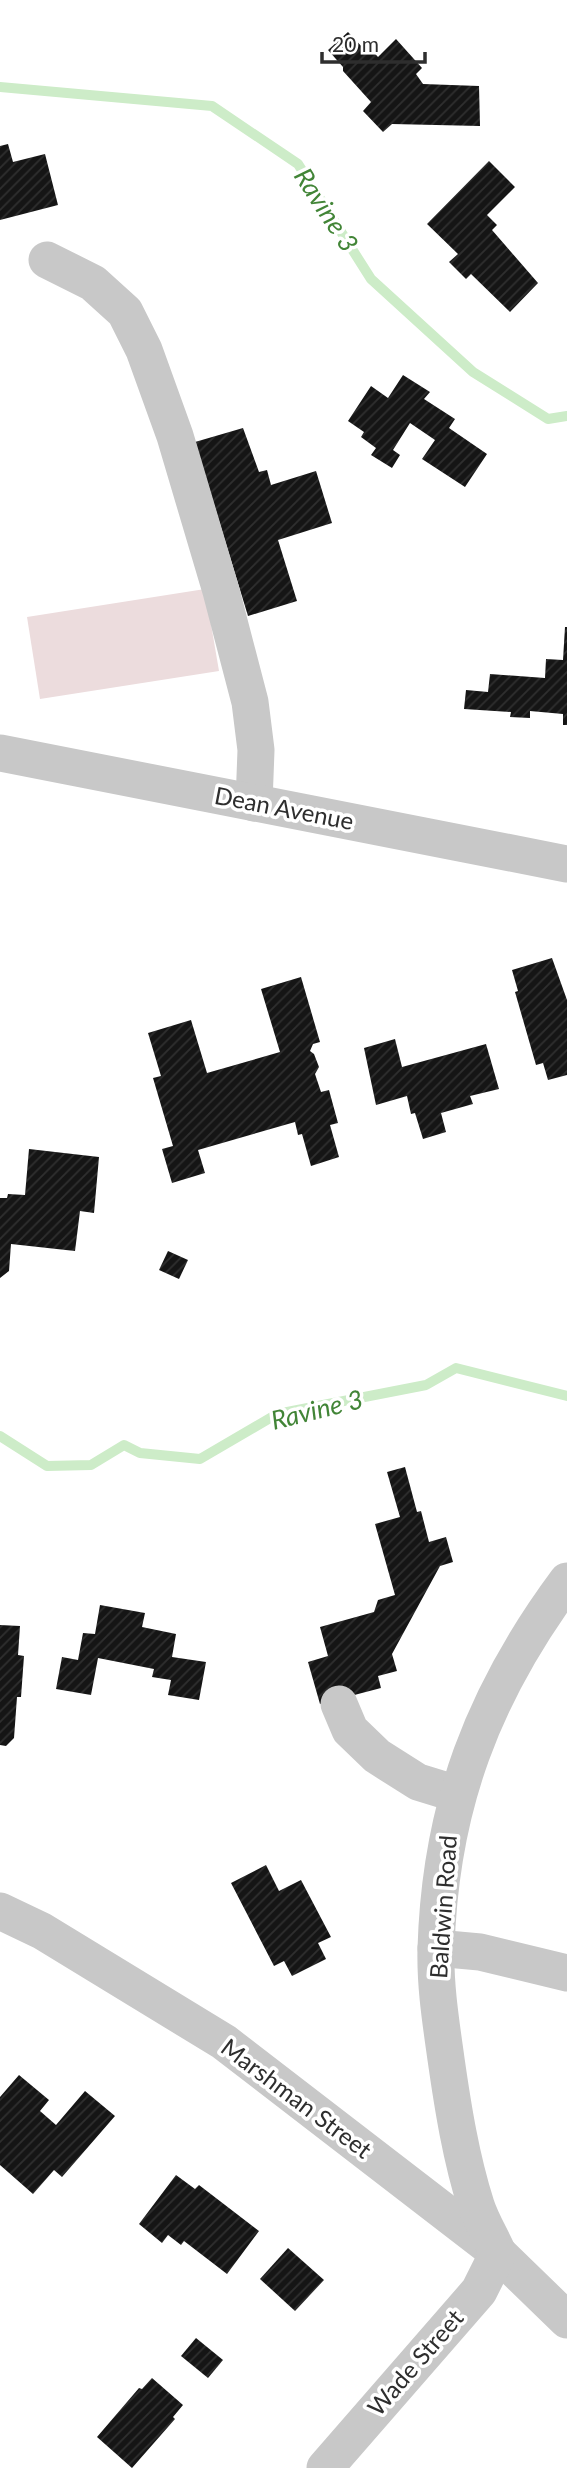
<svg xmlns="http://www.w3.org/2000/svg" width="567" height="2468" font-family="Lato,sans-serif">
<defs>
<pattern id="building-hatch" width="6" height="6" patternUnits="userSpaceOnUse" patternTransform="scale(1.75)"><rect width="6" height="6" fill="#151515"/><path d="M-1 1l2-2M0 6l6-6M5 7l2-2" fill="none" stroke="#2f2f2f"/></pattern>
</defs>
<rect width="100%" height="100%" fill="#fff"/>
<polygon fill="#ecdcdd" points="205,589 219,671 40,699 27,617"/>
<g fill="none" stroke-linecap="round" stroke-linejoin="round">
<g stroke="#cdecc8" stroke-width="10">
<polyline points="0,87 212,106 298,164 371,279 473,372 548,419 567,416"/>
<polyline points="0,1436 47,1466 91,1465 124,1445 140,1453 200,1459 277,1414 426,1385 456,1368 567,1396"/>
</g>
</g>
<g fill="url(#building-hatch)">
<polygon points="348,32 365,50 369,47 378,57 396,39 422,68 416,74 423,84 479,86 480,126 392,124 383,132 363,111 371,102 343,71 343,67 328,50"/>
<polygon points="8,144 13,162 45,154 58,205 0,220 0,146"/>
<polygon points="489,161 515,187 487,215 497,225 492,230 538,283 510,312 471,274 466,279 449,262 458,254 427,224"/>
<polygon points="403,375 430,392 424,399 455,419 449,428 487,454 465,487 422,459 435,440 410,423 393,450 400,455 392,468 371,455 376,448 361,437 364,432 348,421 371,386 388,398"/>
<polygon points="243,428 259,472 267,470 271,485 316,471 332,523 278,540 297,601 248,616 195,442"/>
<polygon points="565,627 567,627 567,725 563,725 563,714 530,711 530,718 510,717 511,712 464,709 466,690 488,692 490,674 545,678 546,659 563,660"/>
<polygon points="552,958 567,1000 567,1075 548,1080 543,1063 536,1065 515,992 518,991 512,970"/>
<polygon points="301,977 320,1042 313,1044 310,1051 314,1054 319,1067 315,1074 321,1092 329,1090 338,1123 330,1125 339,1157 311,1166 302,1134 298,1135 295,1122 198,1150 205,1173 172,1183 162,1149 173,1146 153,1078 161,1076 148,1033 191,1020 207,1073 280,1052 261,989"/>
<polygon points="395,1039 402,1067 486,1044 499,1089 470,1096 473,1104 441,1113 446,1132 423,1139 415,1113 411,1114 407,1096 376,1105 364,1048"/>
<polygon points="29,1149 99,1157 94,1213 80,1211 75,1251 11,1244 9,1271 0,1278 0,1198 7,1198 8,1194 25,1195"/>
<polygon points="168,1251 188,1260 179,1279 159,1270"/>
<polygon points="405,1467 417,1512 421,1511 429,1542 446,1537 453,1562 440,1566 392,1654 397,1671 378,1676 381,1688 320,1704 308,1662 328,1656 320,1627 374,1612 378,1600 395,1595 375,1524 400,1517 387,1472"/>
<polygon points="100,1605 145,1613 142,1627 176,1634 172,1657 206,1662 199,1700 168,1695 171,1680 152,1677 154,1669 98,1658 91,1695 56,1689 62,1657 78,1660 83,1633 95,1634"/>
<polygon points="0,1625 20,1626 18,1655 24,1656 21,1697 17,1697 14,1738 6,1746 0,1745"/>
<polygon points="266,1865 279,1891 301,1880 331,1937 318,1943 326,1959 292,1976 284,1961 274,1966 231,1883"/>
<polygon points="19,2075 49,2100 40,2111 56,2125 85,2091 115,2116 62,2177 54,2170 33,2194 0,2165 0,2097"/>
<polygon points="176,2175 195,2189 199,2185 259,2231 227,2274 184,2241 181,2245 168,2235 162,2243 139,2224"/>
<polygon points="288,2248 324,2280 295,2311 260,2279"/>
<polygon points="196,2338 223,2360 208,2378 181,2356"/>
<polygon points="152,2378 183,2405 173,2417 175,2419 132,2468 97,2437 139,2388 142,2389"/>
</g>
<g fill="none" stroke-linecap="round" stroke-linejoin="round">
<g stroke="#c8c8c8" stroke-width="37">
<polyline points="47,260 93,283 125,312 144,350 175,436 221,591 250,702 256,750 254,803"/>
<polyline points="0,753 567,864"/>
<polyline points="339,1704 350,1730 377,1756 418,1782 457,1794"/>
<polyline points="0,1911 42,1931 224,2042 498,2253 567,2320"/>
<polyline points="436,1948 480,1952 567,1973"/>
<path d="M 325,2468 L 479,2291 L 498,2253 C 491,2237 481,2221 476,2205 C 461,2158 453,2108 446,2059 C 441,2023 435,1986 436,1949 C 440,1807 483,1694 567,1581"/>
</g>
</g>
<g text-anchor="middle" stroke-width="7" stroke-linejoin="round" paint-order="stroke">
<g font-size="24" fill="#2e2e2e" stroke="#fff">
<text transform="translate(284 809) rotate(11)" y="8">Dean Avenue</text>
<text transform="translate(444 1907) rotate(-86)" y="8">Baldwin Road</text>
<text transform="translate(296 2099) rotate(37)" y="8">Marshman Street</text>
<text transform="translate(416 2363) rotate(-49)" y="8">Wade Street</text>
</g>
<g font-size="26" font-style="italic" fill="#428537" stroke="#fff">
<text transform="translate(326 210) rotate(57)" y="9">Ravine 3</text>
<text transform="translate(317 1410) rotate(-14)" y="9">Ravine 3</text>
</g>
</g>
<path d="M322 52v10h103v-10" fill="none" stroke="#2e2e2e" stroke-width="3.5"/>
<text x="332" y="52" font-size="21" fill="#2e2e2e" stroke="#ffffff" stroke-width="5" paint-order="stroke">20 m</text>
</svg>
